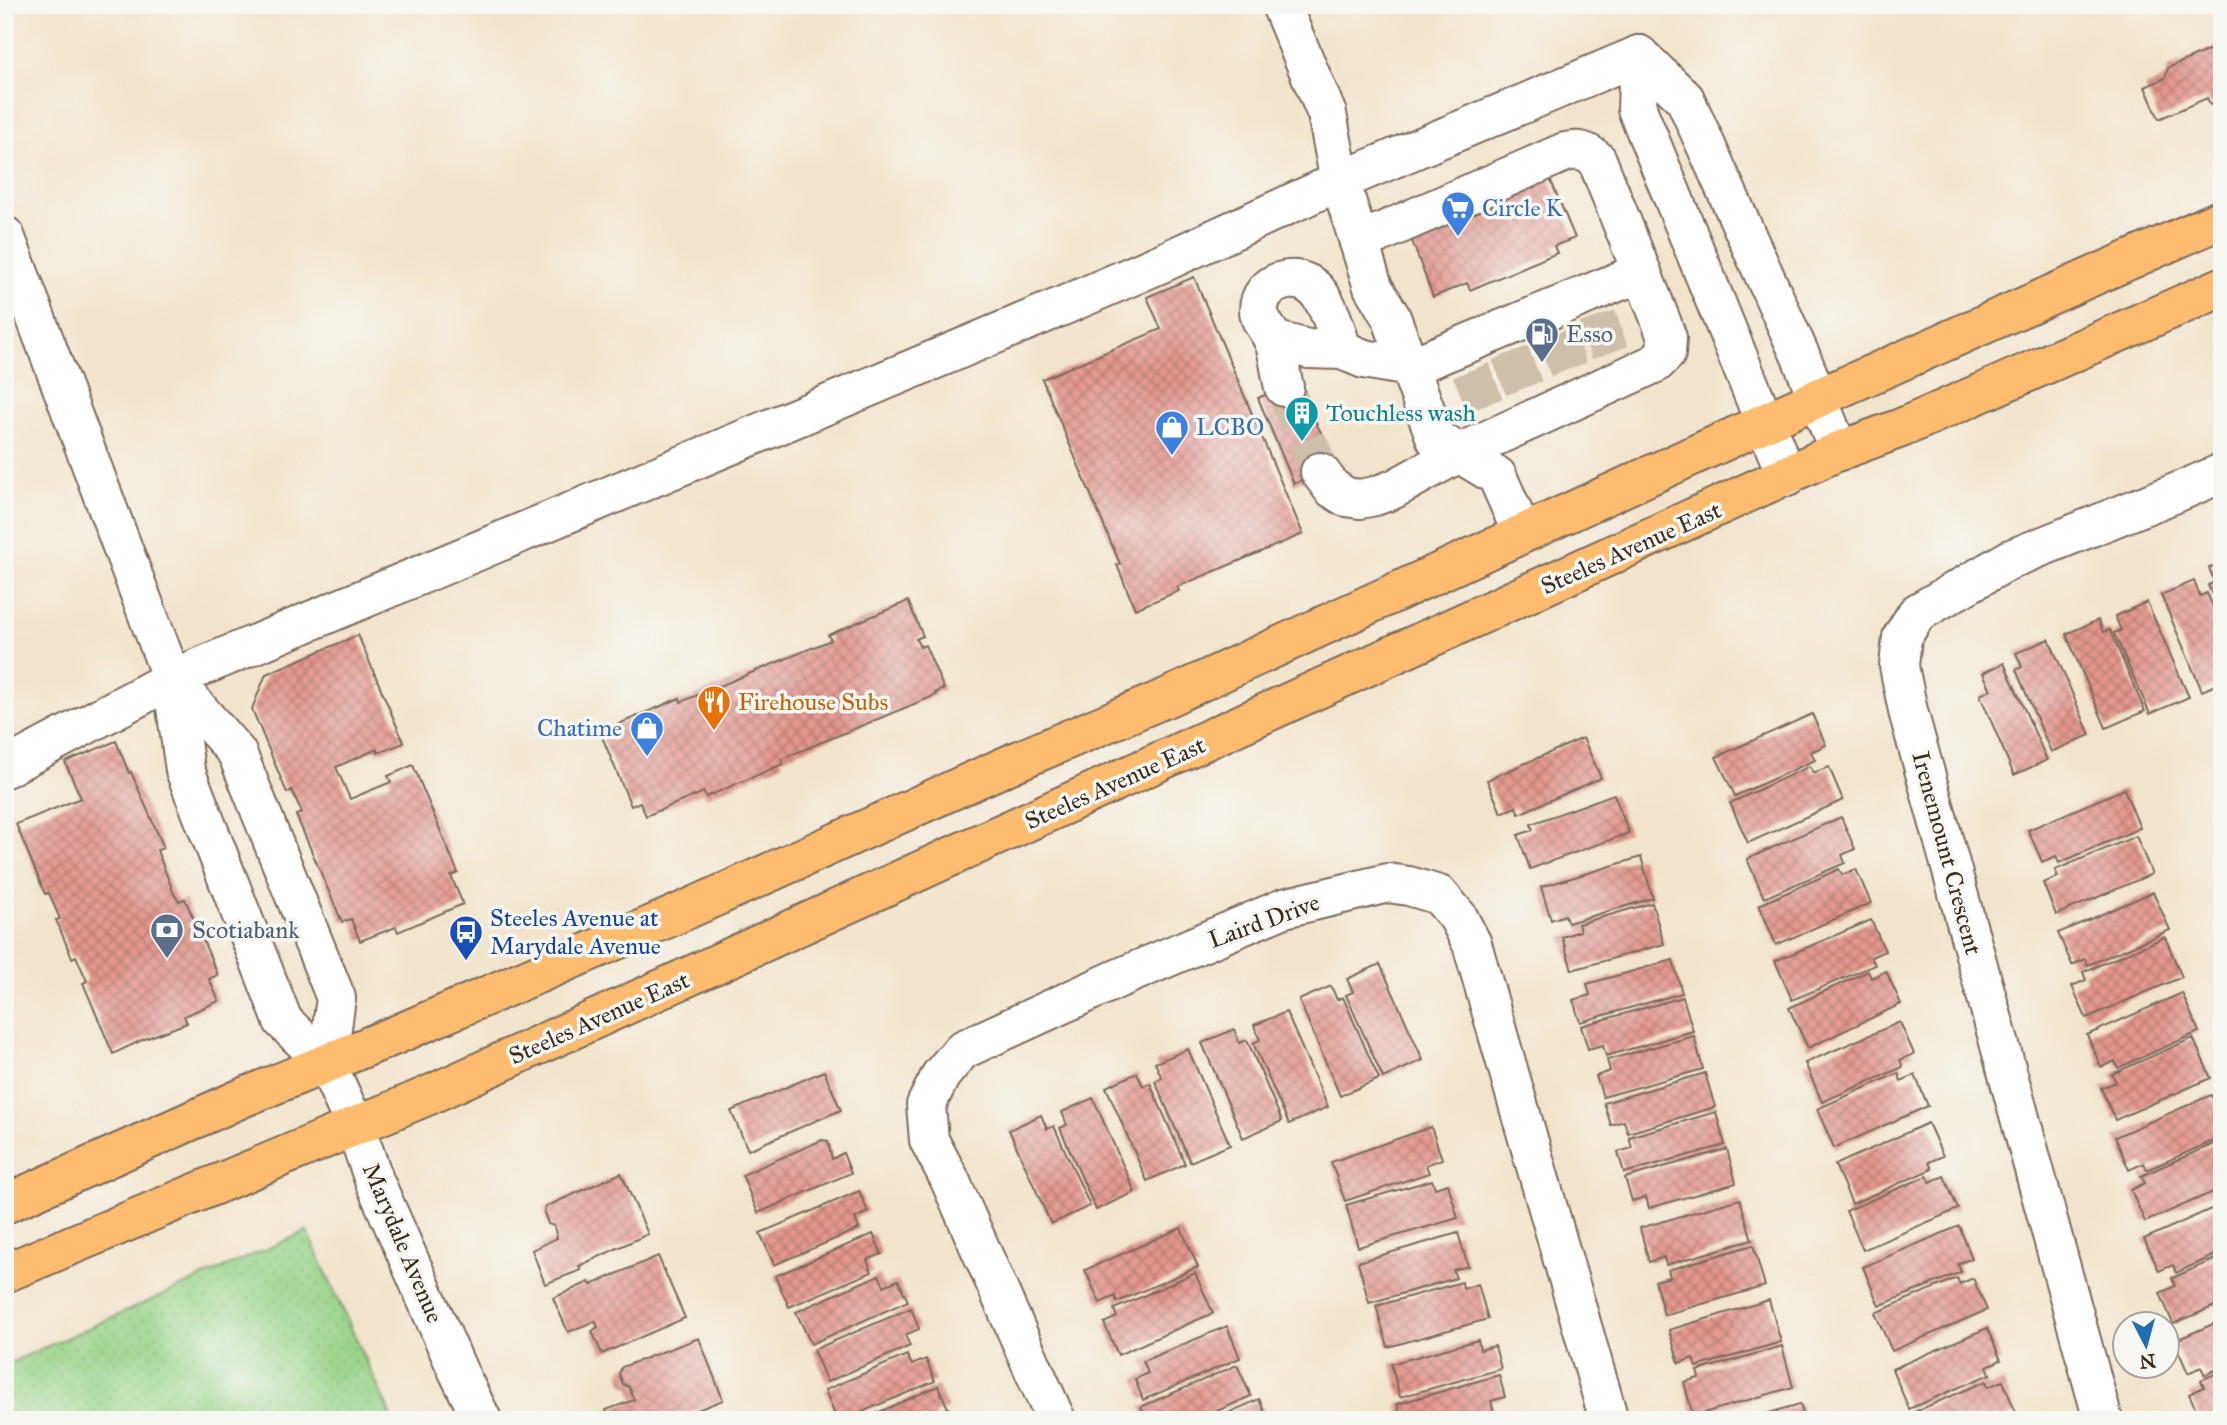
<svg xmlns="http://www.w3.org/2000/svg" width="2227" height="1425" font-family="'IM FELL Great Primer',serif">
<defs>
<pattern id="grass-dots" width="8" height="8" patternUnits="userSpaceOnUse" patternTransform="scale(1.75)"><rect width="8" height="8" fill="#99d489"/><path d="M2 2h.1M6 6h.1" fill="none" stroke="#85b676" stroke-width="1.8" stroke-linecap="round"/></pattern>
<pattern id="building-cross-hatch" width="8" height="8" patternUnits="userSpaceOnUse" patternTransform="scale(1.75)"><rect width="8" height="8" fill="#e39790"/><path d="M0 0l8 8M0 8l8-8" fill="none" stroke="#b97b75"/></pattern>
</defs>
<rect width="100%" height="100%" fill="#f6f6f2"/>
<filter id="ink" filterUnits="userSpaceOnUse"><feTurbulence type="fractalNoise" baseFrequency=".0143" numOctaves="2"/><feDisplacementMap in="SourceGraphic" scale="14" xChannelSelector="R" yChannelSelector="G"/><feConvolveMatrix kernelMatrix="1 2 1 2 8 2 1 2 1" color-interpolation-filters="sRGB"/></filter>
<filter id="wash" filterUnits="userSpaceOnUse"><feTurbulence type="fractalNoise" baseFrequency=".00686" numOctaves="4" result="noise"/><feDisplacementMap in="SourceGraphic" scale="28" xChannelSelector="R" yChannelSelector="G"/><feGaussianBlur stdDeviation="1.57" result="paint"/><feColorMatrix in="noise" values="0 0 0 0 0 0 0 0 0 0 0 0 0 0 0 0 0 1.4 0 .05"/><feComposite in="paint" operator="in"/></filter>
<g filter="url(#wash)">
<rect width="100%" height="100%" fill="#f2e4cc"/>
<polygon fill="url(#grass-dots)" stroke="#6a7f54" stroke-width="2" points="307,1231 393,1420 5,1420 5,1365"/>
<g id="blocks">
<g fill="url(#building-cross-hatch)">
<polygon points="2222,44 2222,99 2210,105 2207,98 2159,119 2145,87 2165,78 2168,68"/>
<polygon points="1546,169 1575,238 1554,246 1557,253 1470,290 1467,283 1433,297 1408,230"/>
<polygon points="1194,277 1303,534 1177,587 1179,591 1135,609 1117,565 1120,564 1042,379 1161,329 1147,297"/>
<polygon points="1300,380 1307,399 1306,400 1316,423 1337,464 1294,484 1258,398"/>
<polygon points="2222,562 2222,617 2208,585 2215,582 2209,568"/>
<polygon points="2194,581 2200,596 2207,593 2222,627 2222,682 2202,691 2161,595"/>
<polygon points="908,601 923,636 916,639 920,647 925,645 944,689 935,693 936,695 781,759 783,764 706,797 704,792 646,816 640,802 631,806 600,732 680,698 681,702 831,640 828,635"/>
<polygon points="2147,602 2189,697 2150,714 2114,633 2121,630 2115,616"/>
<polygon points="2098,620 2103,632 2110,630 2145,711 2106,728 2066,634"/>
<polygon points="358,635 404,743 378,753 377,749 336,767 350,799 391,782 388,776 413,765 458,873 451,876 463,904 398,932 396,927 360,941 351,919 342,922 296,815 302,813 292,790 287,793 252,709 266,674"/>
<polygon points="2049,639 2090,735 2051,752 2016,670 2022,667 2016,653"/>
<polygon points="2004,663 2047,760 2014,775 1980,695 1991,690 1983,673"/>
<polygon points="1812,714 1826,745 1811,752 1815,760 1735,796 1716,757"/>
<polygon points="1583,738 1601,778 1519,814 1516,807 1501,813 1487,780"/>
<polygon points="116,741 129,773 131,772 164,848 157,850 174,894 179,901 185,899 218,975 209,979 219,1001 184,1016 187,1023 142,1040 113,1054 83,983 87,981 76,956 72,958 56,920 60,919 49,893 45,894 16,824 81,798 65,762"/>
<polygon points="1810,766 1813,773 1829,767 1843,800 1748,843 1730,803"/>
<polygon points="2124,789 2140,828 2059,863 2056,856 2042,862 2028,830"/>
<polygon points="1614,794 1629,833 1530,869 1518,835 1533,830 1531,824"/>
<polygon points="1841,817 1855,849 1842,855 1845,863 1764,898 1747,859"/>
<polygon points="2136,836 2152,874 2056,915 2043,883 2058,877 2055,870"/>
<polygon points="1641,857 1653,898 1568,923 1565,915 1551,920 1541,887"/>
<polygon points="1839,869 1842,875 1856,869 1871,903 1776,945 1759,905"/>
<polygon points="2153,892 2170,930 2088,965 2085,959 2072,965 2058,933"/>
<polygon points="1652,903 1664,944 1572,970 1562,937 1580,931 1578,924"/>
<polygon points="1871,920 1885,951 1871,957 1875,965 1792,1000 1775,961"/>
<polygon points="2165,937 2182,977 2086,1018 2072,986 2086,980 2083,972"/>
<polygon points="1673,960 1682,993 1580,1022 1573,1000 1590,995 1587,984"/>
<polygon points="1380,964 1423,1060 1383,1078 1346,995 1353,992 1347,979"/>
<polygon points="1868,971 1871,978 1886,971 1901,1004 1808,1048 1789,1008"/>
<polygon points="1331,986 1337,1000 1343,997 1379,1079 1340,1096 1299,1000"/>
<polygon points="2182,993 2199,1032 2118,1068 2115,1061 2101,1067 2087,1035"/>
<polygon points="1683,997 1693,1031 1606,1056 1603,1045 1588,1049 1581,1026"/>
<polygon points="1286,1012 1328,1107 1289,1124 1253,1043 1260,1040 1254,1025"/>
<polygon points="1900,1022 1914,1054 1900,1060 1903,1067 1822,1102 1805,1063"/>
<polygon points="1234,1029 1239,1043 1247,1040 1282,1121 1243,1138 1202,1043"/>
<polygon points="1694,1036 1703,1069 1603,1097 1596,1076 1610,1071 1607,1060"/>
<polygon points="2193,1038 2211,1078 2115,1120 2101,1088 2116,1082 2112,1074"/>
<polygon points="1188,1049 1230,1145 1190,1162 1155,1081 1162,1078 1155,1063"/>
<polygon points="824,1071 841,1110 748,1150 731,1111"/>
<polygon points="1137,1073 1143,1086 1150,1083 1185,1164 1147,1181 1106,1087"/>
<polygon points="1705,1073 1715,1107 1628,1133 1624,1121 1611,1125 1604,1103"/>
<polygon points="1898,1073 1901,1081 1915,1075 1928,1106 1834,1148 1817,1109"/>
<polygon points="2211,1095 2222,1119 2222,1137 2147,1170 2144,1163 2129,1170 2115,1137"/>
<polygon points="1093,1098 1135,1192 1096,1210 1060,1128 1067,1125 1062,1112"/>
<polygon points="1716,1112 1725,1145 1624,1173 1618,1152 1632,1148 1629,1137"/>
<polygon points="1041,1115 1047,1129 1054,1126 1090,1206 1051,1224 1009,1130"/>
<polygon points="1928,1123 1943,1156 1929,1162 1932,1169 1852,1204 1835,1165"/>
<polygon points="1431,1127 1442,1159 1426,1165 1429,1173 1345,1201 1331,1162"/>
<polygon points="822,1140 828,1141 832,1159 843,1153 851,1173 758,1213 742,1175"/>
<polygon points="2222,1140 2222,1188 2145,1222 2131,1190 2145,1183 2141,1176"/>
<polygon points="1727,1149 1736,1183 1649,1208 1646,1197 1632,1201 1625,1178"/>
<polygon points="621,1173 648,1234 579,1266 581,1270 545,1284 532,1250 557,1238 554,1226 548,1224 544,1212 545,1207"/>
<polygon points="1927,1176 1930,1182 1944,1176 1958,1209 1863,1250 1846,1211"/>
<polygon points="1432,1180 1435,1188 1448,1184 1458,1218 1358,1247 1346,1205"/>
<polygon points="859,1191 868,1212 855,1218 859,1229 774,1265 760,1233"/>
<polygon points="1740,1199 1752,1240 1666,1265 1664,1257 1649,1262 1640,1228"/>
<polygon points="2222,1204 2222,1252 2176,1273 2173,1265 2159,1271 2144,1239"/>
<polygon points="1959,1226 1972,1258 1958,1264 1961,1272 1879,1306 1863,1267"/>
<polygon points="1181,1228 1198,1267 1117,1302 1115,1296 1100,1303 1085,1270"/>
<polygon points="1458,1233 1468,1266 1453,1270 1456,1278 1369,1303 1358,1262"/>
<polygon points="873,1234 882,1254 867,1260 872,1272 789,1307 775,1276"/>
<polygon points="1753,1245 1765,1286 1664,1315 1655,1281 1670,1277 1668,1270"/>
<polygon points="658,1256 685,1318 602,1354 592,1331 598,1327 595,1321 568,1332 553,1298 589,1282 591,1285"/>
<polygon points="2222,1256 2222,1303 2173,1324 2160,1293 2175,1286 2172,1278"/>
<polygon points="1195,1273 1213,1313 1118,1355 1104,1323 1117,1317 1114,1309"/>
<polygon points="879,1275 884,1286 898,1280 908,1301 811,1344 796,1312"/>
<polygon points="1957,1278 1960,1284 1973,1278 1987,1310 1892,1351 1875,1313"/>
<polygon points="1462,1282 1463,1289 1478,1284 1488,1319 1388,1347 1376,1306"/>
<polygon points="1769,1300 1781,1342 1696,1367 1693,1358 1679,1363 1669,1330"/>
<polygon points="911,1308 919,1329 905,1335 910,1346 827,1382 813,1350"/>
<polygon points="2222,1320 2222,1367 2205,1375 2201,1367 2188,1373 2174,1341"/>
<polygon points="1227,1326 1240,1358 1143,1400 1135,1379 1148,1373 1143,1361"/>
<polygon points="1987,1328 2001,1360 1987,1366 1990,1374 1909,1409 1892,1369"/>
<polygon points="699,1338 723,1400 672,1420 610,1420 606,1410 634,1400 629,1387 623,1384 619,1373 622,1367"/>
<polygon points="1478,1340 1480,1350 1495,1346 1501,1369 1400,1397 1391,1364"/>
<polygon points="1782,1346 1793,1387 1693,1416 1684,1382 1699,1378 1697,1371"/>
<polygon points="907,1355 912,1365 926,1359 935,1381 843,1420 837,1420 825,1390"/>
<polygon points="1237,1365 1251,1396 1197,1420 1147,1420 1141,1407"/>
<polygon points="2222,1371 2222,1418 2201,1420 2189,1394 2204,1387 2201,1380"/>
<polygon points="1499,1375 1505,1397 1491,1401 1494,1413 1468,1420 1402,1420 1397,1404"/>
<polygon points="1986,1381 1988,1387 2003,1381 2016,1413 2001,1420 1907,1420 1905,1416"/>
<polygon points="938,1386 948,1408 934,1414 937,1420 861,1420"/>
<polygon points="1259,1399 1268,1420 1213,1420"/>
<polygon points="1800,1404 1805,1420 1749,1420 1748,1419"/>
</g>
</g>
</g>
<g filter="url(#ink)">
<use href="#blocks" fill-opacity="0" stroke="#7b6b5b" stroke-width="2"/>
<g fill="none" stroke-linecap="round" stroke-linejoin="round">
<g stroke="#cdbfa9" stroke-width="38" stroke-dasharray="38 19" stroke-linecap="butt">
<polyline points="1597,317 1613,361"/>
<polyline points="1555,334 1572,378"/>
<polyline points="1510,353 1527,396"/>
<polyline points="1471,370 1488,413"/>
<polyline points="1284,387 1320,472"/>
</g>
<g stroke="#7b6b5b" stroke-width="42">
<g id="minor">
<polyline points="1281,5 1327,114 1340,181 1373,287 1391,317 1436,439 1497,476 1522,533"/>
<polyline points="1639,55 1637,109 1787,477"/>
<polyline points="1639,55 1685,99 1801,357 1839,451"/>
<polyline points="5,236 172,679 185,770 283,1021 327,1064 355,1126 374,1180 457,1369 482,1420"/>
<polyline points="1273,340 1308,349 1342,350 1364,359 1410,367 1642,272"/>
<path d="M 1284,387 C 1280,372 1279,353 1273,339 C 1268,329 1259,321 1259,310 C 1259,281 1297,270 1316,290 C 1329,304 1337,332 1342,350"/>
<path d="M 1320,472 L 1332,488 L 1346,497 L 1360,499 L 1375,496 L 1394,489 L 1459,453 L 1656,363 L 1666,353 L 1667,338 L 1661,321 L 1597,160 C 1586,151 1579,149 1565,152 L 1359,242"/>
<polyline points="172,679 237,753 336,998 327,1064"/>
<polyline points="5,768 172,679 1065,305 1164,262 1340,181 1639,55"/>
<polyline points="1056,1420 949,1178 929,1140 926,1105 941,1075 962,1050 1117,979 1284,908 1388,883 1409,886 1439,895 1458,917 1472,944 1609,1420"/>
<polyline points="2103,1420 1908,711 1899,666 1902,637 1917,613 2011,559 2178,492 2222,473"/>
</g>
</g>
<g stroke="#7b6b5b" stroke-width="42">
<g id="major">
<polyline points="5,1204 242,1098 398,1034 675,915 1015,762 1168,697 1818,398 2222,219"/>
<polyline points="5,1273 427,1096 1839,451 1901,428 2222,287"/>
</g>
</g>
<use href="#minor" stroke="#fff" stroke-width="38"/>
<use href="#major" stroke="#fdbc6f" stroke-width="38"/>
</g>
</g>
<defs>
<g id="supermarket-pin" transform="scale(1.75)"><path d="M0 17L-7.5 6A9.5 9.5 0 1 1 7.5 6Z" fill="#3f7fe0" stroke="#f6f6f2"/><path d="M-6-5.5h2.5l.6 2H6L4.5 2H-2.5L-4.4-4H-6ZM-1.5 3.2a1.3 1.3 0 1 0 .1 0ZM3 3.2a1.3 1.3 0 1 0 .1 0Z" fill="#fff"/></g>
<g id="fuel-pin" transform="scale(1.75)"><path d="M0 17L-7.5 6A9.5 9.5 0 1 1 7.5 6Z" fill="#5c6f8a" stroke="#f6f6f2"/><path d="M-5.5-6h7V0h2V4h1.3V-2.5L3-4.5l.8-.8L6-3V5H2.5V1h-1V6h-7ZM-4.2-4.7v3.2H.2V-4.7Z" fill="#fff"/></g>
<g id="building-pin" transform="scale(1.75)"><path d="M0 17L-7.5 6A9.5 9.5 0 1 1 7.5 6Z" fill="#0f9aa8" stroke="#f6f6f2"/><path d="M-4-6H4V6H1V3H-1V6H-4ZM-2.5-4.3h1.7v1.8h-1.7ZM.8-4.3h1.7v1.8H.8ZM-2.5-1h1.7V.8h-1.7ZM.8-1h1.7V.8H.8Z" fill="#fff"/></g>
<g id="shop-pin" transform="scale(1.75)"><path d="M0 17L-7.5 6A9.5 9.5 0 1 1 7.5 6Z" fill="#3f7fe0" stroke="#f6f6f2"/><path d="M-5-2.5h2.3a2.7 3.5 0 0 1 5.4 0H5L5.5 6h-11ZM-1.5-2.5h3a1.5 2.3 0 0 0-3 0Z" fill="#fff"/></g>
<g id="restaurant-pin" transform="scale(1.75)"><path d="M0 17L-7.5 6A9.5 9.5 0 1 1 7.5 6Z" fill="#e8710a" stroke="#f6f6f2"/><path d="M-5-6h1v4h1v-4h1v4h1v-4h1v5L-1.5 .5V6h-2V.5L-5-1ZM5-6V6H3V1.5H1.5Q1.5-4 5-6Z" fill="#fff"/></g>
<g id="bank-pin" transform="scale(1.75)"><path d="M0 17L-7.5 6A9.5 9.5 0 1 1 7.5 6Z" fill="#5c6f8a" stroke="#f6f6f2"/><path d="M-6-4H6V4H-6ZM0-2.3a2.3 2.3 0 1 0 0 4.6a2.3 2.3 0 1 0 0-4.6Z" fill="#fff"/></g>
<g id="bus-pin" transform="scale(1.75)"><path d="M0 17L-7.5 6A9.5 9.5 0 1 1 7.5 6Z" fill="#1a4fb4" stroke="#f6f6f2"/><path d="M-5-6H5V4H4V6H2V4H-2V6H-4V4H-5ZM-3.5-4V0h7V-4ZM-3.5 1.2v1.5H-2V1.2ZM2 1.2v1.5H3.5V1.2Z" fill="#fff"/></g>
</defs>
<g fill-rule="evenodd">
<use href="#supermarket-pin" x="1458" y="208"/>
<use href="#fuel-pin" x="1542" y="334"/>
<use href="#building-pin" x="1302" y="413"/>
<use href="#shop-pin" x="1172" y="427"/>
<use href="#restaurant-pin" x="714" y="702"/>
<use href="#shop-pin" x="647" y="728"/>
<use href="#bank-pin" x="167" y="930"/>
<use href="#bus-pin" x="466" y="932"/>
</g>
<g text-anchor="middle" stroke-width="7" stroke-linejoin="round" paint-order="stroke">
<g font-size="24" fill="#366cbe" stroke="#f6f6f2" text-anchor="start">
<text x="1482" y="216">Circle K</text>
<text x="1196" y="435">LCBO</text>
<text x="622" y="736" text-anchor="end">Chatime</text>
</g>
<g font-size="24" fill="#4e5e75" stroke="#f6f6f2" text-anchor="start">
<text x="1566" y="342">Esso</text>
<text x="192" y="938">Scotiabank</text>
</g>
<g font-size="24" fill="#0d838f" stroke="#f6f6f2" text-anchor="start">
<text x="1326" y="421">Touchless wash</text>
</g>
<g font-size="24" fill="#3b2a1e" stroke="#f6f6f2">
<text transform="translate(1631 548) rotate(-24)" y="8">Steeles Avenue East</text>
<text transform="translate(1115 783) rotate(-24)" y="8">Steeles Avenue East</text>
<text transform="translate(1947 853) rotate(75)" y="8">Irenemount Crescent</text>
<text transform="translate(1264 921) rotate(-20)" y="8">Laird Drive</text>
<text transform="translate(599 1018) rotate(-24)" y="8">Steeles Avenue East</text>
<text transform="translate(403 1243) rotate(67)" y="8">Marydale Avenue</text>
</g>
<g font-size="24" fill="#c56008" stroke="#f6f6f2" text-anchor="start">
<text x="738" y="710">Firehouse Subs</text>
</g>
<g font-size="24" fill="#164399" stroke="#f6f6f2" text-anchor="start">
<text x="490" y="926">Steeles Avenue at<tspan x="490" dy="28">Marydale Avenue</tspan></text>
</g>
</g>
<rect width="2227" height="1425" fill="none" stroke="#f6f6f2" stroke-width="28"/>
<g transform="translate(2146 1345) rotate(174)"><circle r="33" fill="#f6f6f2" stroke="#aba49d" stroke-width="2"/>
<path d="M0-5L12 26L0 18L-12 26Z" fill="#1f6fb2"/>
<text y="-10" font-size="19" font-weight="bold" text-anchor="middle" fill="#3b2a1e">N</text>
</g>
</svg>
